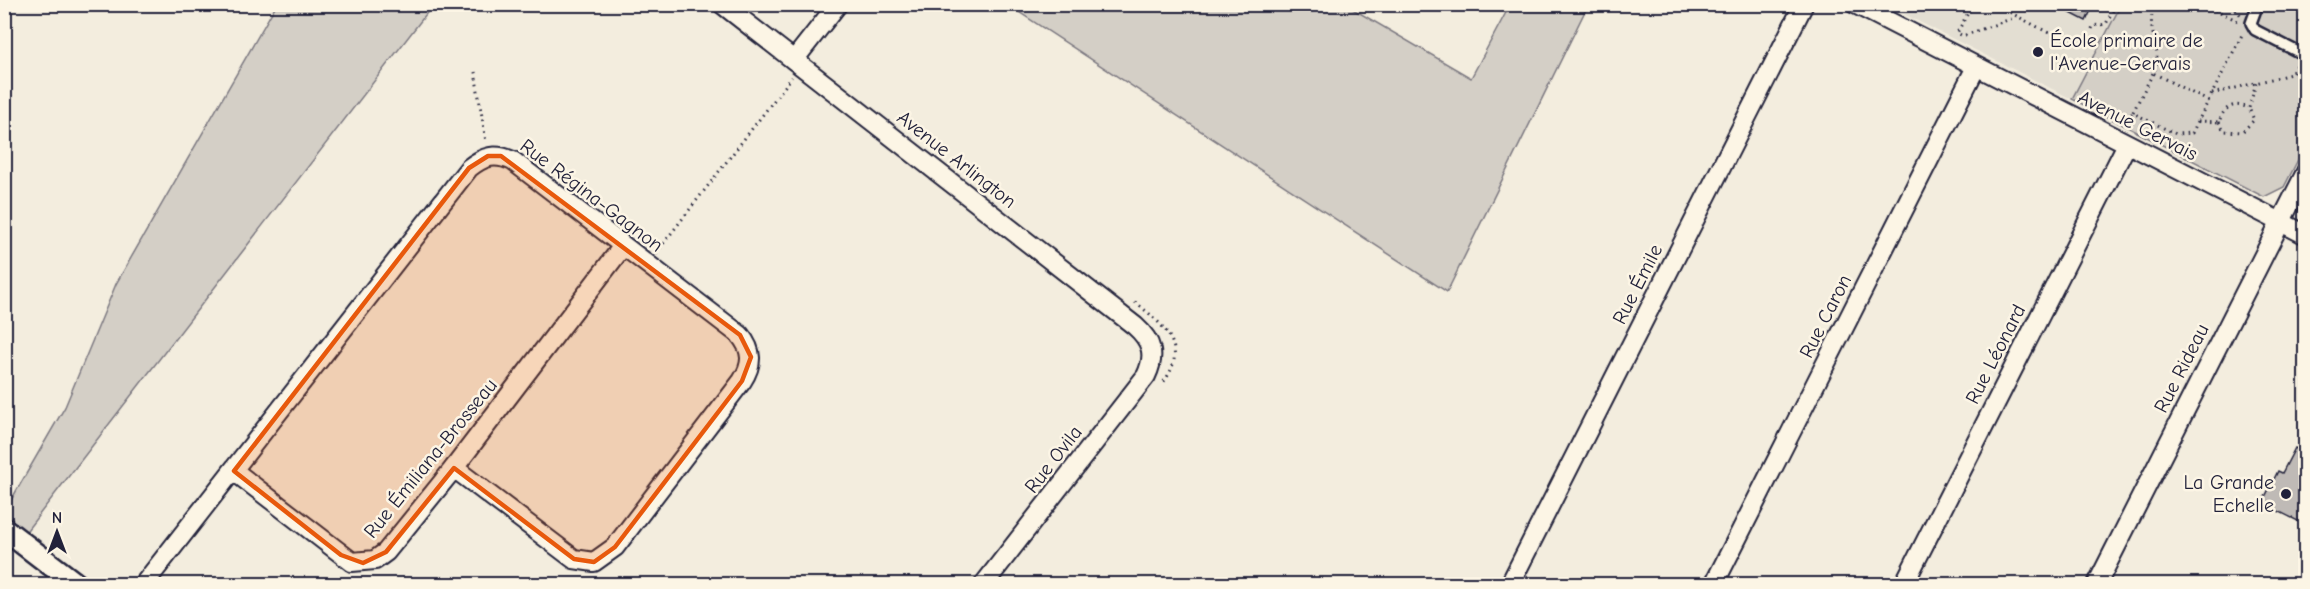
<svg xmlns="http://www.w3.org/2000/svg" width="2310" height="589" font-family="'Comic Neue',sans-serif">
<rect width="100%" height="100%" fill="#f3edde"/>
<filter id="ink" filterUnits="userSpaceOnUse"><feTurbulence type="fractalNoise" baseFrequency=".0167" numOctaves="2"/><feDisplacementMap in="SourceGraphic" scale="12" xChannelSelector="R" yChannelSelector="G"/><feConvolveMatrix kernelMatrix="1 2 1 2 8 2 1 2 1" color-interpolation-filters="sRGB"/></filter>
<g filter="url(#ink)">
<polygon fill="#e3ded2" points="1886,5 2121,5 2072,99"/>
<g fill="#d4cfc6" stroke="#7b7880" stroke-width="1.5">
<polygon points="276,5 433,5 21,538 8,522 7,507 65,407 116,284"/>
<polygon points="1008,5 1346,5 1471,78 1510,5 1588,5 1447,292"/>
<polygon points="2121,5 2305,5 2305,146 2284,187 2264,197 2072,99"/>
</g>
<g fill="#bfbab6" stroke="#22223b" stroke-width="1.5">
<polygon points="2053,4 2094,4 2086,21"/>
<polygon points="2295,448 2306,453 2306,525 2262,503 2278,471 2282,473"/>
</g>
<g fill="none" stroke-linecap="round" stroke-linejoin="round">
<g stroke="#22223b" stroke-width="14">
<polyline id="service" points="2258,4 2251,23 2255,30 2306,56"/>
</g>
<g stroke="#22223b" stroke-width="22">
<g id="minor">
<path d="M 722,4 L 1135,326 C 1152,341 1156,355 1146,376 L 984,584"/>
<polyline points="1855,4 2306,235"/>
<polyline points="794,60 838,4"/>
<polyline points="234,471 352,562 375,560 386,552 454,468 623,246"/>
<path d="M 144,584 L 469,168 C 484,156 495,153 513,161 L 740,335 C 753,351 753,364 742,381 L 615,547 L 594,562 L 574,559 L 454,468"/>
<polyline points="1510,584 1804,4"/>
<polyline points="1714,584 1976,67"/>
<polyline points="1904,584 2127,144"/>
<polyline points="2097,584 2306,172"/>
</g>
</g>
<g stroke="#22223b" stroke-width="26">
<polyline id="tertiary" points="4,529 76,584"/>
</g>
<g stroke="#22223b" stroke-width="3" stroke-dasharray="1.5 4.5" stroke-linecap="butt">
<polyline points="1973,4 1957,33 1963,36 2016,17"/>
<polyline points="1994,4 2068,43"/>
<path d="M 2156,4 C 2142,28 2166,50 2153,73 L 2208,101"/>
<polyline points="2204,4 2240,22"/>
<polyline points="2232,4 2242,17"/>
<polyline points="2092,29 2093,26 2106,24 2116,4"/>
<polyline points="475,72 486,142"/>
<polyline points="2212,94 2291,74 2298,63"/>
<polyline points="2133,112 2153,73"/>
<polyline points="2121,121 2133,113 2176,134 2192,133 2243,33"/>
<path d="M 2198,121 L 2219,122 C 2224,106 2234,102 2249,108 L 2256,83"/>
<polyline points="2219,122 2224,131 2242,132 2254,120 2249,108"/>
<polyline points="656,253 792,77"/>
<path d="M 1135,302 C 1164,325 1191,348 1162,384"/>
</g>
<use href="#service" stroke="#fcf5e5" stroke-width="9"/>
<use href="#minor" stroke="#fcf5e5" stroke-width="18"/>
<use href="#tertiary" stroke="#fcf5e5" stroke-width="21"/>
</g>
</g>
<path fill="#e8590c" fill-opacity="0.2" stroke="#e8590c" stroke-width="4.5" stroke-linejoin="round" d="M 488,156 L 501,156 L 740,335 L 751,357 L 742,381 L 615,547 L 594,562 L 574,559 L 454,468 L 386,552 L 363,563 L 341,555 L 234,471 L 469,168 Z"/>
<g fill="#22223b" stroke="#fcf5e5" stroke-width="2">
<circle cx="2038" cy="52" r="6"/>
<circle cx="2286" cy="494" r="6"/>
</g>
<g text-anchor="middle" stroke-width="5" stroke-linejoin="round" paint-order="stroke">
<g font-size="20" fill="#22223b" stroke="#fcf5e5" text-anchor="start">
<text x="2050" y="47">École primaire de<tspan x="2050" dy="23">l'Avenue-Gervais</tspan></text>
<text x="2274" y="489" text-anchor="end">La Grande<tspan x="2274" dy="23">Echelle</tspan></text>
</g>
<g font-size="20" fill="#22223b" stroke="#fcf5e5">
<text transform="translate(2138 125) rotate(27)" y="7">Avenue Gervais</text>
<text transform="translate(957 159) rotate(38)" y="7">Avenue Arlington</text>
<text transform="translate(592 195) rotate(37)" y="7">Rue Régina-Gagnon</text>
<text transform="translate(1637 284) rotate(-63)" y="7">Rue Émile</text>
<text transform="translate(1825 316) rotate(-63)" y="7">Rue Caron</text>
<text transform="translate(1995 354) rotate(-63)" y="7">Rue Léonard</text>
<text transform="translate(2181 368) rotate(-63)" y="7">Rue Rideau</text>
<text transform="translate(430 458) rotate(-51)" y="7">Rue Émiliana-Brosseau</text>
<text transform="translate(1053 459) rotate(-52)" y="7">Rue Ovila</text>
</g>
</g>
<rect width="2310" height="589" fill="none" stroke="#fcf5e5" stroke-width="24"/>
<rect x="12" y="12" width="2286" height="565" fill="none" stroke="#22223b" stroke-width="2" filter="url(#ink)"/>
<g transform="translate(57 532)" stroke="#fcf5e5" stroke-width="4.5" paint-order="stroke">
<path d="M0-4.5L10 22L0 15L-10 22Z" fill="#22223b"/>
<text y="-9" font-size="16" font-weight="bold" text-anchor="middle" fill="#22223b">N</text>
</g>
</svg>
